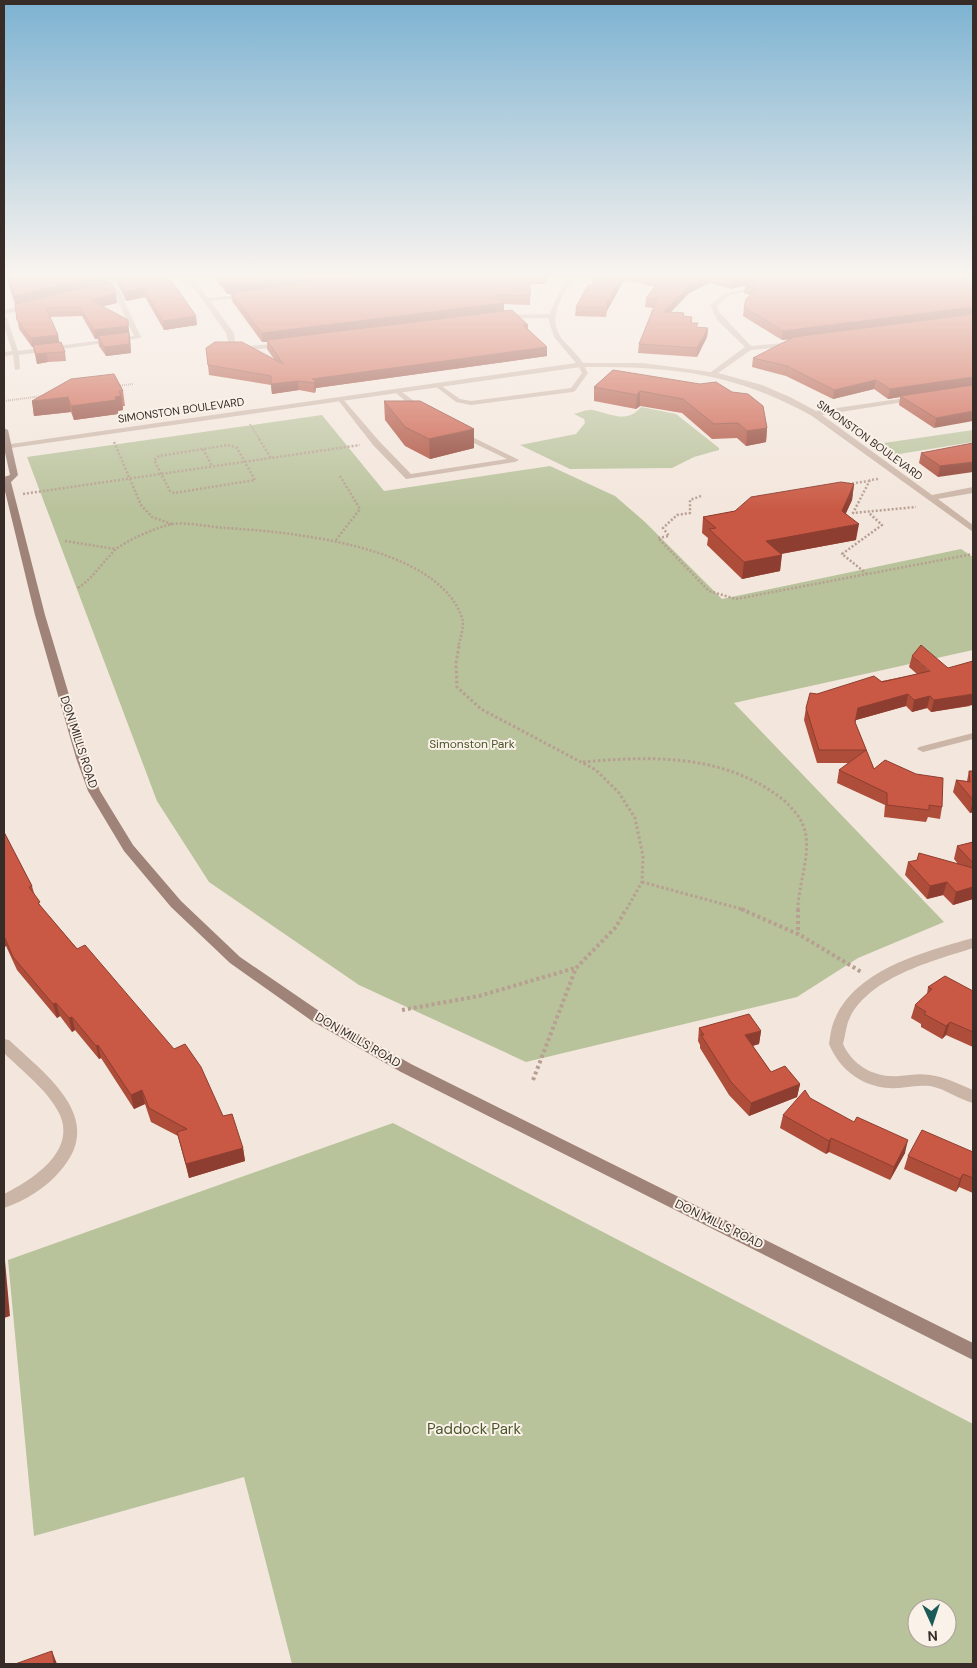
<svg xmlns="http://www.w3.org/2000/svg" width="977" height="1668" font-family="'DM Sans',sans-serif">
<rect width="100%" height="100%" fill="#f3e6dc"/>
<g fill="#b8c29b" fill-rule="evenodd">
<path d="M 641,407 L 676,414 L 719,448 L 719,450 L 694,457 L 672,468 L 570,469 L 520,445 L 576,434 L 585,423 L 584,419 L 574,414 C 579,413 587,409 593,410 C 611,414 627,424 641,407 Z"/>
<polygon points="322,415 384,491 550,466 615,496 645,522 722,599 961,549 973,557 973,650 734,703 944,922 858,958 797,997 526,1062 359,985 209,882 157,801 27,457"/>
<polygon points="973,430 973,442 893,455 877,444"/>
<path d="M 393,1123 L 973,1424 L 973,1664 L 292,1664 L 244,1477 L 34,1536 L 8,1260 ZM 917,1608 L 947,1608 L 947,1638 L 917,1638 Z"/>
</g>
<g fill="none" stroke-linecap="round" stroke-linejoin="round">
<g stroke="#b79f91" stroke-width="2" stroke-dasharray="1 1" stroke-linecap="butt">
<polyline points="116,386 133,384"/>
<polyline points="4,401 43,396"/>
<polyline points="250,424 260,440"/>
</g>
<g stroke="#b79f91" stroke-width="2.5" stroke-dasharray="2 2" stroke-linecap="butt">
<polyline points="259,439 271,458"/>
<polyline points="114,442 141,505 152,517 172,524"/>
<polygon points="228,445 237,448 255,480 174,493 170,491 154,460 159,456"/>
<polyline points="203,449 212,466"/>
<polyline points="878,479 870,480 853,513 916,507"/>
<polyline points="848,484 869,481"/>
<polyline points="23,494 360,445"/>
<polyline points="701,496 690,500 690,513 677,515 663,528 669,536 658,538 709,591 736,599 973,554"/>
<polyline points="336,540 360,509 340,476"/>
<polyline points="65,541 115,549"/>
<polyline points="867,574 842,554 882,525 869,513"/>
<path d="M 78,588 C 93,578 102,563 115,550 C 125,541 159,526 173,524 C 189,522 210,527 226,528 C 290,532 438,545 462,618 C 465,625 460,639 458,647"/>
</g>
<g stroke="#b79f91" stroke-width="3" stroke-dasharray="2.5 2.5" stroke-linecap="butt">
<polyline points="459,646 456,663 457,687 481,709 596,770 619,793 635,818 643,856 642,882 626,910"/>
<path d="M 583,762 C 648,756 718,754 774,793 C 787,802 801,815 805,831 C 811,857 798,884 798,910"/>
<polyline points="642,882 745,910"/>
</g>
<g stroke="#b79f91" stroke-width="4" stroke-dasharray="3 3" stroke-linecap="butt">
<polyline points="741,909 800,935 863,973"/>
<polyline points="798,909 798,934"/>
<polyline points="402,1010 479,996 575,968"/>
<polyline points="533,1080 576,968 616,927 626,909"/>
</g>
<g fill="#cbb5a7" fill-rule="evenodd">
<polygon points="107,277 113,277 141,337 140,338 19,355 20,369 15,370 13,355 4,356 4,352 12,351 4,326 4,316 7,318 18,351 134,336"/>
<polygon points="31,305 34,307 33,308 4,314 4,310"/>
<polygon points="581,363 583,364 588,373 575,391 573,392 471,405 456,402 435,386 440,385 460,399 471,401 571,388 582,373 578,365"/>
<polygon points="395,390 399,390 425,409 425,413 419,413 395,392"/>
<polygon points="338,398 342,398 379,441 411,474 507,459 457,435 456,433 460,431 519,460 515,462 406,479 373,445 338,400"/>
</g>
<g fill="#cbb5a7" fill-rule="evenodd">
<polygon points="186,277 192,277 208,298 250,294 251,295 248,297 210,301 234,333 235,342 248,346 283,343 287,345 283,347 247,350 229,345 226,333"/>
<path d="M 567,277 L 573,277 C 563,297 546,317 562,339 C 569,347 577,354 583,363 L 642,363 L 711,372 L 745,347 L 717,320 L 710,305 L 724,294 L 762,285 L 762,287 L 728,296 L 717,306 L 719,312 L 751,346 L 793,342 L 797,344 L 793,346 L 751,350 L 718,373 L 762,385 L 790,397 L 816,411 L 919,396 L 919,400 L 916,400 L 822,415 L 932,495 L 973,487 L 973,493 L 938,499 L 973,525 L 973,532 L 812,416 C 733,372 670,366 581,367 L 4,449 L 4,445 L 576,363 L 554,337 L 548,318 L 501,319 L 498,317 L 501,315 L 549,314 Z"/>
<polygon points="973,733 973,739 923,752 917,749 919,747"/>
<path d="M 973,938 L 973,948 C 933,961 865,978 848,1022 C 846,1028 845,1037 843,1044 C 853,1066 875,1078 899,1076 C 910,1075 919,1073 930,1075 C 945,1077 959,1084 973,1090 L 973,1103 C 958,1099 946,1089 930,1086 C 919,1085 910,1087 899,1088 C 867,1090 841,1073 829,1044 C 830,1037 831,1028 834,1021 C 855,969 924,952 973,938 Z"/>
<path d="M 4,1039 L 9,1040 C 45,1074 107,1118 61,1170 C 47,1187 25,1201 4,1208 L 4,1194 C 32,1180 76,1152 60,1115 C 49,1091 22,1071 4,1053 Z"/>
</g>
<polygon fill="#9f8379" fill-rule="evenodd" points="4,428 8,430 18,475 11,482 45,615 88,758 100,791 133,845 181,901 240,957 322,1013 411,1064 973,1343 973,1360 401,1072 312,1021 230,963 171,907 124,851 88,791 76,758 35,615 4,487 4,477 10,475 4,448"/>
</g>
<g fill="#ad4d3a" fill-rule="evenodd">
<path d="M 6,277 L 107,277 L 108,283 L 117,303 L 103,306 L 130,335 L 131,353 L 106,356 L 99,346 L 98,339 L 95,339 L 82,316 L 50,317 L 58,335 L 59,342 L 65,352 L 66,361 L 48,362 L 37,364 L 33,347 L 32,347 L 19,329 L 15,304 ZM 96,285 L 100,285 L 70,292 Z"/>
<polygon points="114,277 168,277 197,325 164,330 145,297 126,301"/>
<polygon points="214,277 549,277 544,284 531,284 530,305 504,304 504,311 528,325 528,329 547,347 547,356 316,388 315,393 299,390 272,394 271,385 209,375 206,348 274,359 267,349 267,342 262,342 232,301 231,294 227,294"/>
<path d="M 594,277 L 973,277 L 934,428 L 899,405 L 900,397 L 888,399 L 874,389 L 833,399 L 786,376 L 752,367 L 753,358 L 791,339 L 782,340 L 743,316 L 744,307 L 750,295 L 744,293 L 745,285 L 731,289 L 710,283 L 689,293 L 671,312 L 684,313 L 684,316 L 697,327 L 708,328 L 707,337 L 697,357 L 638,353 L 639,344 L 653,308 L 645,307 L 646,298 L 655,287 L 624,280 L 607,311 L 606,317 L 575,316 L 576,307 L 592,285 ZM 771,278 L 783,278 L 764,280 Z"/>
<polygon points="613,370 767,428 766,442 746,446 737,438 712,439 682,413 640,406 636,409 594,401 594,387"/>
<polygon points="123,391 125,406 123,406 123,410 118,411 118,414 74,420 71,412 34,416 32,401"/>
<polygon points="384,401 474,448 430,459 405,446 385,420"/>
<polygon points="973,443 938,477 919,463 921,453"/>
<polygon points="854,484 852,500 846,513 856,540 781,554 780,571 742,579 707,545 708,538 702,533 703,517 735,511"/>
<polygon points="912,656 970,706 931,712 927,708 912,712 906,706 856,720 855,723 874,769 942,807 940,819 928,817 926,822 884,817 885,805 837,783 839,770 849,763 817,763 804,720 806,708 817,694 917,674 909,667"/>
<polygon points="969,771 973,771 973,812 970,813 953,792 956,780 967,781"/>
<polygon points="4,832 32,886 34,893 41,907 223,1116 243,1148 245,1161 189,1178 178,1136 151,1122 145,1104 134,1109 101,1058 99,1059 75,1030 72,1032 60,1016 57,1018 17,970 6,946 4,947"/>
<polygon points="973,842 973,899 953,905 943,895 927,899 905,875 908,862 958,864 954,859 957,846"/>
<polygon points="928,987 973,991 973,1047 946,1035 942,1039 921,1027 921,1024 911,1018 915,1005 927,994"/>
<polygon points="699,1028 761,1031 759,1044 753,1046 771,1072 800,1084 797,1097 749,1116 729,1095 700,1048 700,1045 698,1041"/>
<polygon points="810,1098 905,1153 890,1180 829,1152 826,1154 780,1128 783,1115"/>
<polygon points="973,1152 973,1193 959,1187 956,1192 904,1169 908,1156"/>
</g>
<g fill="#8d3e30">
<polygon points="93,277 107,277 108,284 96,285 16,305 14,296"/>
<polygon points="303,277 380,277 227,294 226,285"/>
<polygon points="545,277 549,277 544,284"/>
<polygon points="621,277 624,277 624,280 607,311 607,303"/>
<polygon points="707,277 711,277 710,283 689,293 663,320 664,312 690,285"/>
<polygon points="746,277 771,277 771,278 731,289 731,281"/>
<polygon points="144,288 145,297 126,301 125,292"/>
<polygon points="116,294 117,303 92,309 91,300"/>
<polygon points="504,303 504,312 267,340 267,342 262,342 262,333"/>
<polygon points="973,307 973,316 782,340 783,331"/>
<polygon points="196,316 197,325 164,330 163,321"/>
<polygon points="128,320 131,353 106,356 104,347 98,336 98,339 95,339 94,330"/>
<polygon points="708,328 707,337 697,357 697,348"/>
<polygon points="58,335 59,344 32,347 31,338"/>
<polygon points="547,347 547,356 316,388 315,393 314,383 312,379"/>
<polygon points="47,353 48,362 37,364 36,354"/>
<polygon points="973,377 973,387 900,396 900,397 888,399 890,389"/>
<polygon points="876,380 874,389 833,399 834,390"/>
<polygon points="298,381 299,390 272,394 271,384"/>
<polygon points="640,391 640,406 636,409 637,395"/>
<polygon points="121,396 123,410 118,411 118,414 74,420 71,406"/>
<polygon points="68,397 71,412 34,416 32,401"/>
<polygon points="973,411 973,421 934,428 936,418"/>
<polygon points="767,428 766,442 746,446 747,431"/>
<polygon points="474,429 474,448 430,459 429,439"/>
<polygon points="973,462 973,472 938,477 940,466"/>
<polygon points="854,484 852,500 840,526 842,511"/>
<polygon points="859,524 856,540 764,557 766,541"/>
<polygon points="782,555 780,571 742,579 744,562"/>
<polygon points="908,694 906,706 856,720 853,734 858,708"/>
<polygon points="973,694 973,705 931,712 934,700"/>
<polygon points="930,696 927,708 912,712 914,700"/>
<polygon points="973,800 973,812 970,813"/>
<polygon points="947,882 943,895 927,899 930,886"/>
<polygon points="973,887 973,899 953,905 956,892"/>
<polygon points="4,938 6,946 4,947"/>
<polygon points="56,1003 60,1016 57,1018 53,1004"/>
<polygon points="72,1017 75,1030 72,1032 69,1018"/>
<polygon points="950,1022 946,1035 942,1039 946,1026"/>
<polygon points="761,1031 759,1044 743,1048 745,1035"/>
<polygon points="98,1045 101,1058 99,1059 96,1046"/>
<polygon points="800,1084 797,1097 749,1116 751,1103"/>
<polygon points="142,1090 145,1104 134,1109 131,1095"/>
<polygon points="831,1138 829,1152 826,1154 829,1141"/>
<polygon points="908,1140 905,1153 890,1180 894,1167"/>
<polygon points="243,1148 245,1161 189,1178 186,1164"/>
<polygon points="963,1174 959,1187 956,1192 960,1179"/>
<polygon points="4,1257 5,1261 10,1316 4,1318"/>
<polygon points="52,1651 57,1664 54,1664"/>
</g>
<g fill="#c95944" stroke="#8d3e30">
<polygon points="7,277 93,277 14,296"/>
<polygon points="117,277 168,277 176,287 196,316 163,321 144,288 125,292"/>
<polygon points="219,277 303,277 226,285"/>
<polygon points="352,277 531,277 530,296 495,295 504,303 262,333 231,293"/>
<polygon points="594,277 621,277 607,303 607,308 576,307 588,285 592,285"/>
<polygon points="650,277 707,277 690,285 664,312 684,313 683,316 692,317 691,323 698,323 696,327 708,328 697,348 639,344 657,300 646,298 661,279"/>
<polygon points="718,277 746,277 731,281"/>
<polygon points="790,277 973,277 973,307 783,331 744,307 746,299 757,288 745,285 755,281"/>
<polygon points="111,282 116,294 91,300 128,320 128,326 94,330 80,307 46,308 58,335 31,338 17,320 15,304"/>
<polygon points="512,310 528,325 523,325 547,347 312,379 315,380 314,383 298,381 271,384 271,376 208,365 206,348 215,342 242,342 283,364 267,340"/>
<polygon points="973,314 973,377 890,389 876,380 834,390 787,366 753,358 794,337"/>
<polygon points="129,332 129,344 104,347 98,336"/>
<polygon points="61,342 65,352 47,353 36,354 33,345"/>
<polygon points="613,370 700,384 716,382 732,392 748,394 763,406 767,428 747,431 738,423 714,424 683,399 640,391 637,395 594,387"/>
<polygon points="114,374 123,391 119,391 121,396 115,397 116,400 71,406 68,397 32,401 71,379"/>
<polygon points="973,385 973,411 936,418 900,396"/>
<polygon points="384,401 420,401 474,429 429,439 405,427"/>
<polygon points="973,443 973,462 940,466 921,453"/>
<polygon points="841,482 854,484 842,511 859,524 766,541 782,555 744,562 709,529 716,528 703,517 735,511 751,497"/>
<polygon points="921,645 948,668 973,661 973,694 934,700 930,696 914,700 908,694 858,708 855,722 874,769 885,760 916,774 943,778 942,807 929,805 929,810 887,805 887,793 839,770 866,750 819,750 806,708 810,693 817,694 874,676 882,682 930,671 912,656"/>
<polygon points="969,771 973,771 973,800 956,780 970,782"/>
<polygon points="4,832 32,886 29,887 40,902 38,903 77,949 85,945 174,1049 185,1044 201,1067 223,1116 232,1114 243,1148 186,1164 177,1132 187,1129 149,1108 142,1090 131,1095 98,1045 96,1046 72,1017 69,1018 56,1003 53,1004 13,957 4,936"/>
<polygon points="973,842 973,863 957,846"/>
<polygon points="919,853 973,868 973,887 956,892 947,882 930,886 908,862 917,860"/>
<polygon points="945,976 973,991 973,1032 950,1022 946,1026 924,1014 926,1012 915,1005 932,989 928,987"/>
<polygon points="749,1014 761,1031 745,1035 771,1072 785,1066 800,1084 751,1103 731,1082 701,1035 704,1035 699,1028"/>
<polygon points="805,1090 810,1098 854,1122 857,1117 908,1140 894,1167 831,1138 829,1141 783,1115"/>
<polygon points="922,1130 973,1152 973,1178 963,1174 960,1179 908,1156"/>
<polygon points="4,1285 5,1303 4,1303"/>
<polygon points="52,1651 54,1664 15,1664"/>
</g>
<linearGradient id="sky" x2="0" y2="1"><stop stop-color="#7cb2d1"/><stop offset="0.54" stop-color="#faf4ef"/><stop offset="1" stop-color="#faf4ef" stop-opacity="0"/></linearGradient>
<rect width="977" height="510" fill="url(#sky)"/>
<g text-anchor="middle" stroke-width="4" stroke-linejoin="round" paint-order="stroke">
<g font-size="11" fill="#372c28" stroke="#faf1e8">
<text transform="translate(181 410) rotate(-8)" y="4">SIMONSTON BOULEVARD</text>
<text transform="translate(870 440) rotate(36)" y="4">SIMONSTON BOULEVARD</text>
</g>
<g font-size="12" fill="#372c28" stroke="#faf1e8">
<text transform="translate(79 742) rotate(72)" y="4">DON MILLS ROAD</text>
<text transform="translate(358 1040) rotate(30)" y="4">DON MILLS ROAD</text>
<text transform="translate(719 1224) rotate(26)" y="4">DON MILLS ROAD</text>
</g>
<g font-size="12" fill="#4a562b" stroke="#faf1e8">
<text x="472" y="748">Simonston Park</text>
</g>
<g font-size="15" fill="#4a562b" stroke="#faf1e8">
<text x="474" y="1434">Paddock Park</text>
</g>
</g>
<rect width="977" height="1668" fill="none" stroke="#372c28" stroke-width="10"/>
<g transform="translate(932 1623) rotate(177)"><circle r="24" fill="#faf1e8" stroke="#aca29b"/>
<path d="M0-4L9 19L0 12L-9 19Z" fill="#1c5a59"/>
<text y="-8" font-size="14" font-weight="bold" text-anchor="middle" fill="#372c28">N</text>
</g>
</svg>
